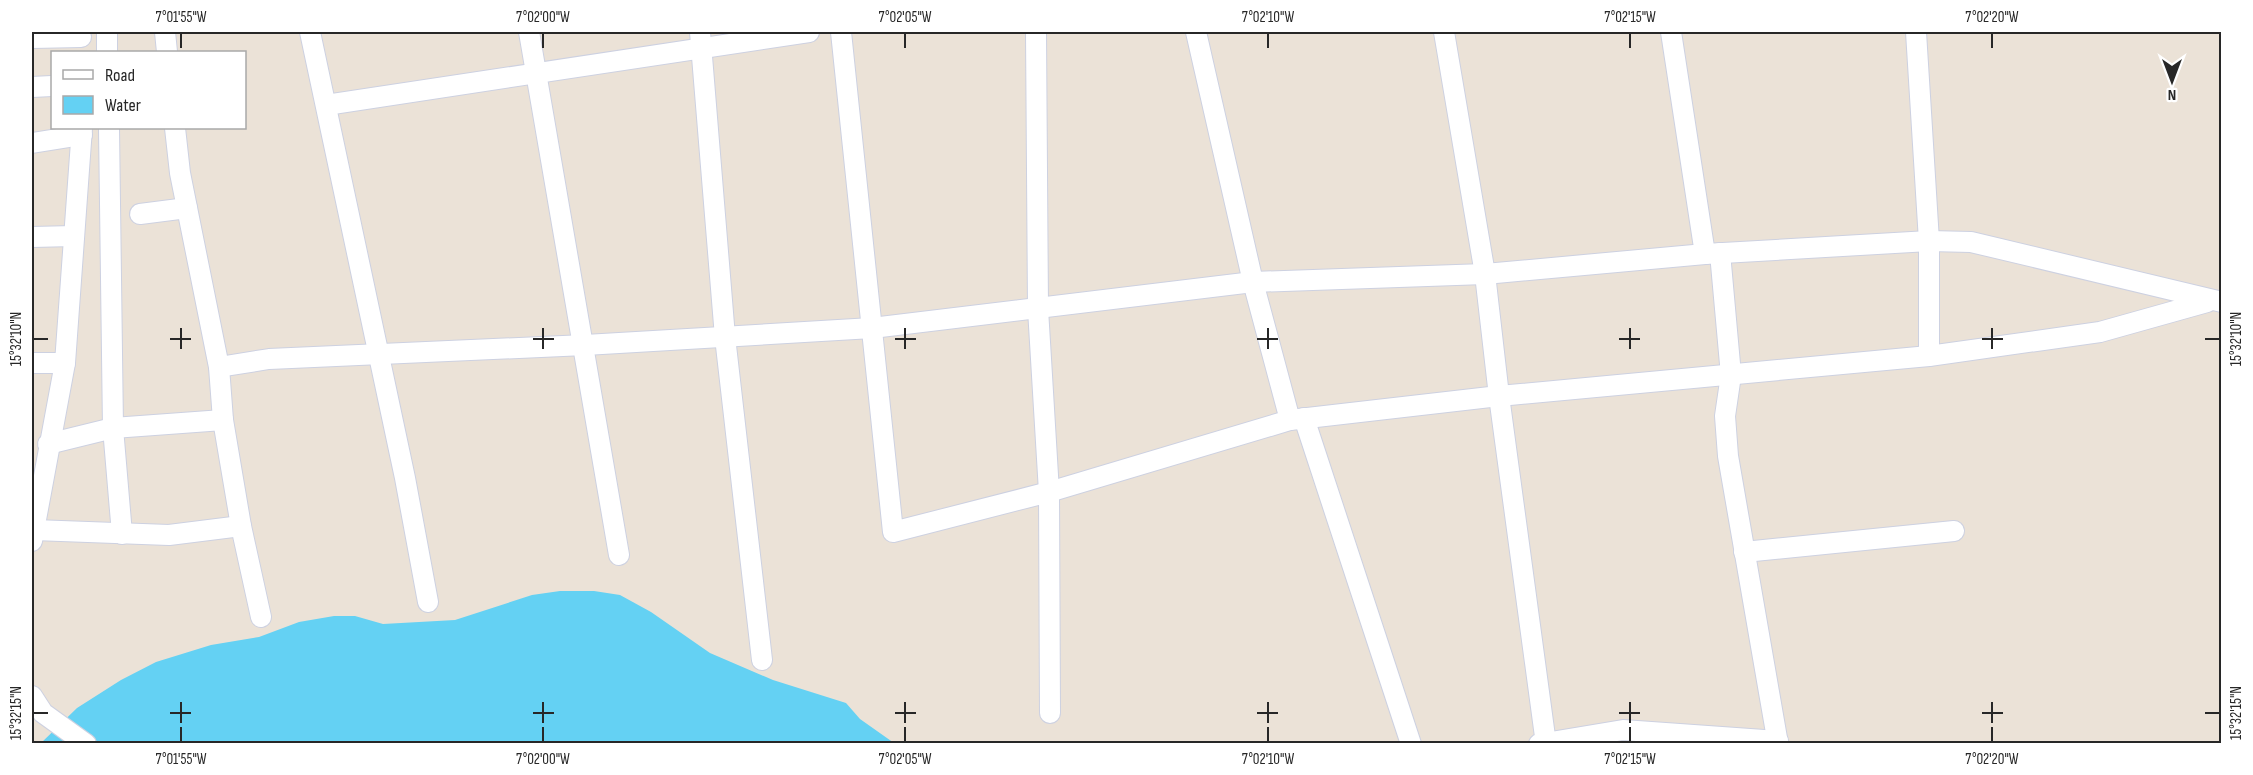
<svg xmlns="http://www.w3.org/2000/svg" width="2253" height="775" font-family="'Sofia Sans Condensed',sans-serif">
<rect width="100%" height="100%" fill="#ebe2d7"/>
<polygon fill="#64d1f3" points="560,591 594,591 620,595 651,612 710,653 773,680 846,703 860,719 894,743 40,744 77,708 121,680 156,662 211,645 259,637 299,622 334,616 355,616 383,624 455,620 532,595"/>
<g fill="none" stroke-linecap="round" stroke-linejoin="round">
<g stroke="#cdd1e1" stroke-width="22">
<g id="minor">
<polyline points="107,32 107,52"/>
<polyline points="165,32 167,52"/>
<polyline points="310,32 405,478 428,602"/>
<polyline points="529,32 619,555"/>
<polyline points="700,32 725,337 762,660"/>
<polyline points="841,32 893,532 1049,492 1290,420 1499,396 1929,356 2100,332 2207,302"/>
<polyline points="1036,32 1038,309 1049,492 1050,713"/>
<polyline points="1196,32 1253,282 1290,420"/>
<polyline points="1444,32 1485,274 1499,396 1546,744"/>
<polyline points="1671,32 1705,254"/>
<polyline points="1916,32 1929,241 1929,356"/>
<polyline points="32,38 81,37"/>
<polyline points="32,87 52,86"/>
<polyline points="326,105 809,32"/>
<polyline points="109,128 113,428 122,534"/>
<polyline points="175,128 180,173 219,367 223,420 241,526 261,617"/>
<polyline points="32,143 82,135"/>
<polyline points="140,214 187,208"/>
<polyline points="32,237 74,236"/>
<polyline points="1720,253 1731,375 1725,416 1728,456 1778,744"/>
<polyline points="32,363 65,363"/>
<polyline points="219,367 269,359 585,345 872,328 1253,282 1485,274 1705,254 1929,241 1971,242 2222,302"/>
<polyline points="1304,418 1411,744"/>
<polyline points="48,444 113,428 223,420"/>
<polyline points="34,530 169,535 241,526"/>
<polyline points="32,541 65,363 82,128"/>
<polyline points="1744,552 1954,531"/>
<polyline points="32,696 43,713 86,744"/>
<polyline points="1539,744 1623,730 1778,741"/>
</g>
</g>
<use href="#minor" stroke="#fff" stroke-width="20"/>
</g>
<path fill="none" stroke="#272727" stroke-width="2" d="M 181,33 L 181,48M 543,33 L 543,48M 905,33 L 905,48M 1268,33 L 1268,48M 1630,33 L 1630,48M 1992,33 L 1992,48M 181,328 L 181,349M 543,328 L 543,349M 905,328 L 905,349M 1268,328 L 1268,349M 1630,328 L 1630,349M 1992,328 L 1992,349M 33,339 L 48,339M 170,339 L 191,339M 533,339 L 554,339M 895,339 L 916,339M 1257,339 L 1278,339M 1619,339 L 1640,339M 1982,339 L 2003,339M 2205,339 L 2220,339M 181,702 L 181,723M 543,702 L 543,723M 905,702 L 905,723M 1268,702 L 1268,723M 1630,702 L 1630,723M 1992,702 L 1992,723M 33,713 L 48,713M 170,713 L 191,713M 533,713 L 554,713M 895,713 L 916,713M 1257,713 L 1278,713M 1619,713 L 1640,713M 1982,713 L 2003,713M 2205,713 L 2220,713M 181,727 L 181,742M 543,727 L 543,742M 905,727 L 905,742M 1268,727 L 1268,742M 1630,727 L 1630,742M 1992,727 L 1992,742"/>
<rect width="2253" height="775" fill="none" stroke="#ffffff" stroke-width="66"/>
<rect x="51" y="51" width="195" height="78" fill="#ffffff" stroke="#a9a9a9" stroke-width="1.5"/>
<rect x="63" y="70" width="30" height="9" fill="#ffffff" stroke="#a9a9a9" stroke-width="1.5"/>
<text x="105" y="81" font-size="18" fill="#272727">Road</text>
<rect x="63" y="96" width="30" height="18" fill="#64d1f3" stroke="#a9a9a9" stroke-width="1.5"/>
<text x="105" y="111" font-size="18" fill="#272727">Water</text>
<g transform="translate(2172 81) rotate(180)" stroke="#ffffff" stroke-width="4.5" paint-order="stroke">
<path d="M0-4.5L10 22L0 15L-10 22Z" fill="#272727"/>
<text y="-9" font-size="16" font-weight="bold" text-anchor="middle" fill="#272727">N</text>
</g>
<rect x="33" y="33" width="2187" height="709" fill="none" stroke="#272727" stroke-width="2"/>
<g font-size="15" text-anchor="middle" fill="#272727">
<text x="181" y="22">7°01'55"W</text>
<text x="543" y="22">7°02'00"W</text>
<text x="905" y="22">7°02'05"W</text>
<text x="1268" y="22">7°02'10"W</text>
<text x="1630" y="22">7°02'15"W</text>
<text x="1992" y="22">7°02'20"W</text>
<text transform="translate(2236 339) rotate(-90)" y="5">15°32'10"N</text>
<text transform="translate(16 339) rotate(-90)" y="5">15°32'10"N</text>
<text transform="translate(2236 713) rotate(-90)" y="5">15°32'15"N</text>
<text transform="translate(16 713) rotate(-90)" y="5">15°32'15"N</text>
<text x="181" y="764">7°01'55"W</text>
<text x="543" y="764">7°02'00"W</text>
<text x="905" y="764">7°02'05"W</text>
<text x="1268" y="764">7°02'10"W</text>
<text x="1630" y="764">7°02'15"W</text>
<text x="1992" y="764">7°02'20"W</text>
</g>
</svg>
